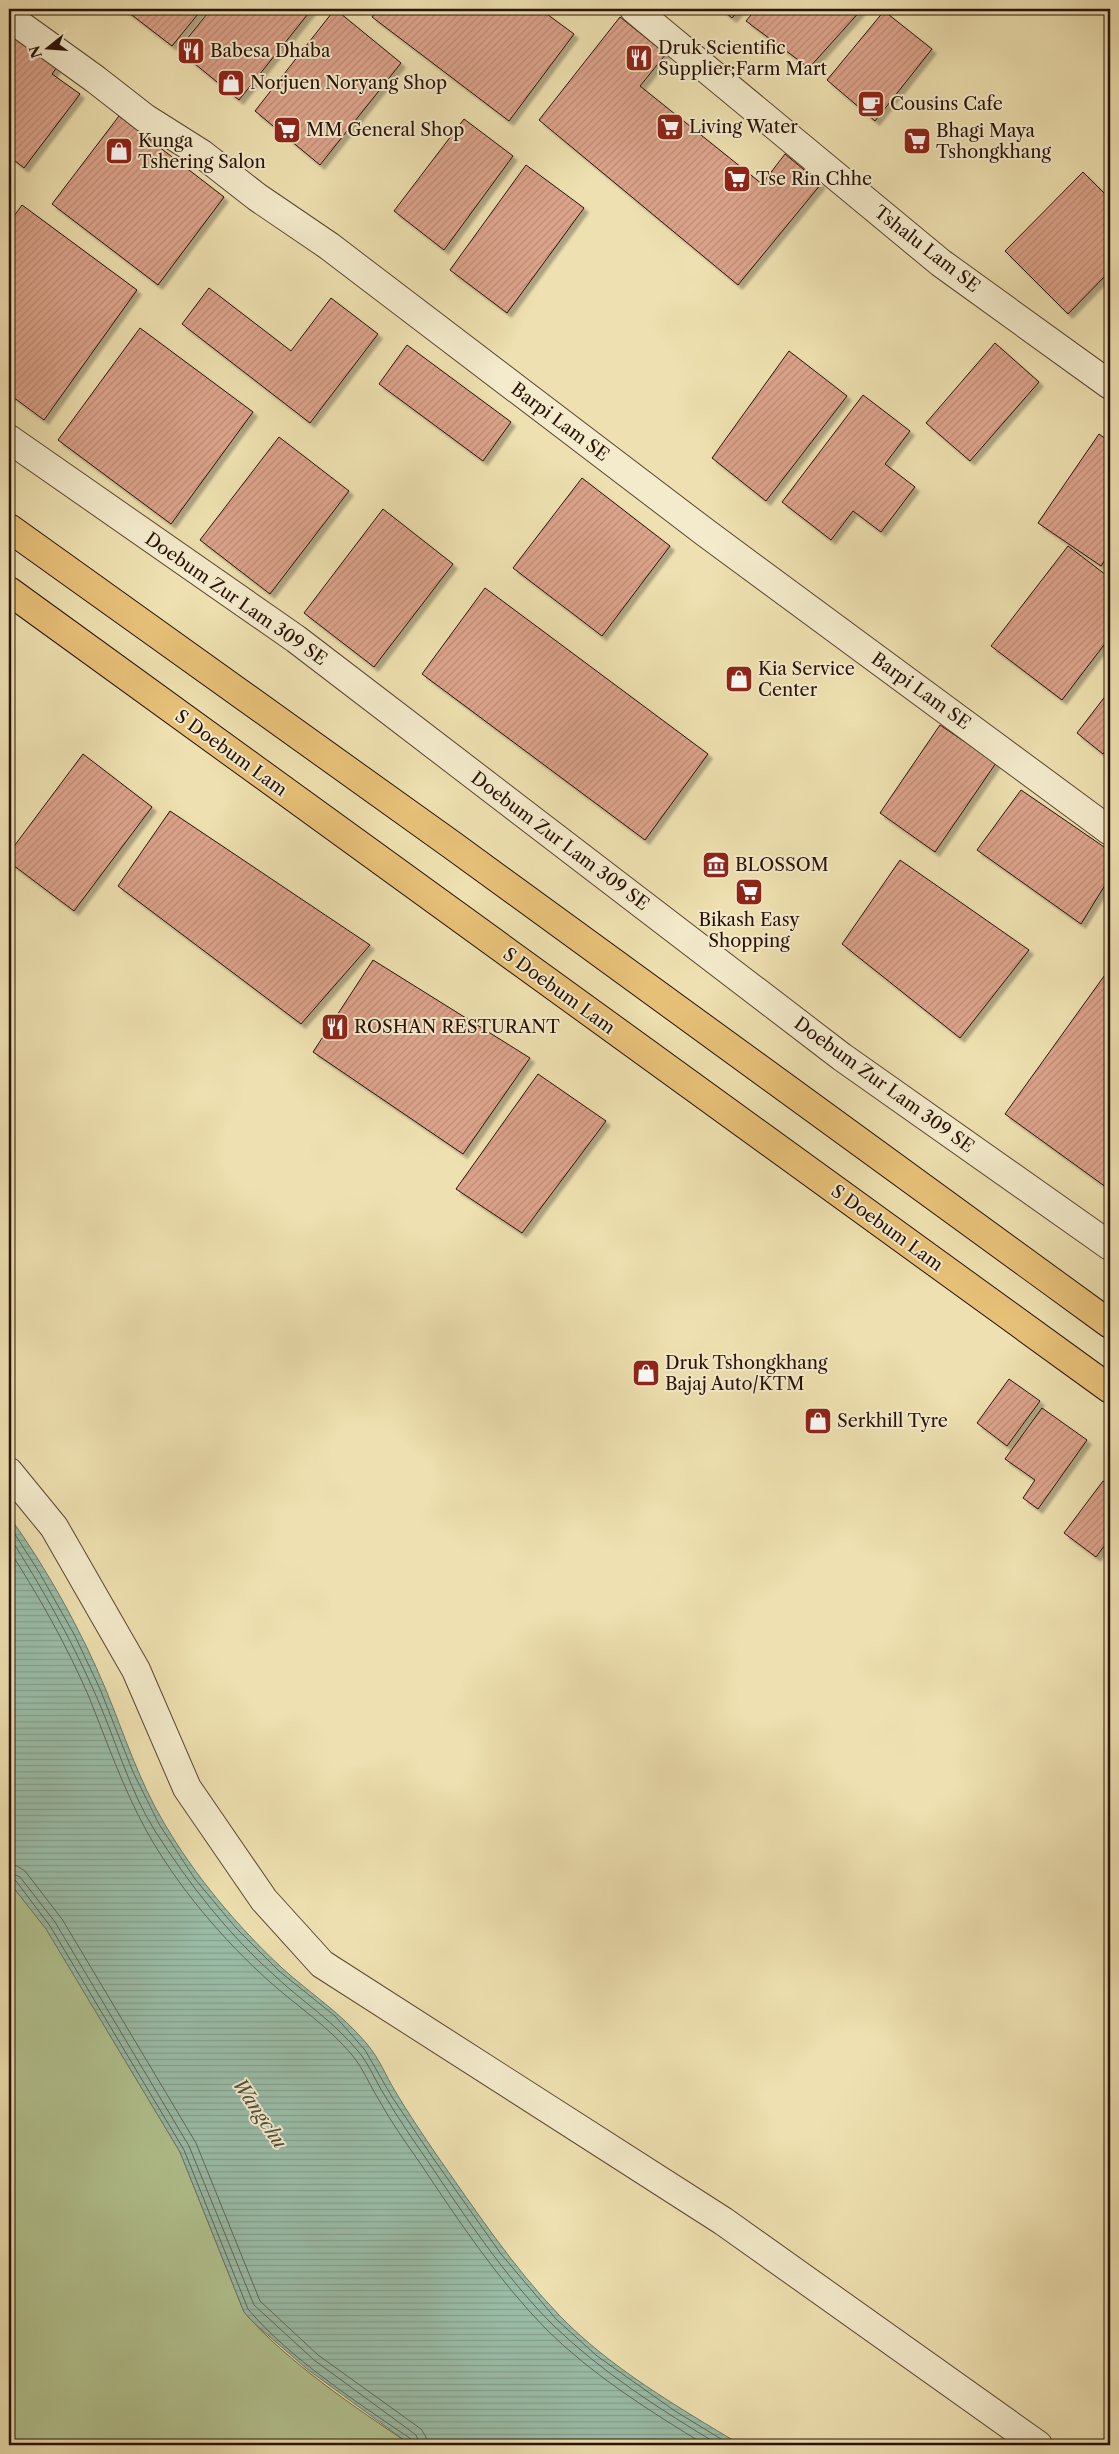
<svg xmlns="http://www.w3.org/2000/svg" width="1119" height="2454" font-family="'Libre Caslon Text',serif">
<defs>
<pattern id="water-rules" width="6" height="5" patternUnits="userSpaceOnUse" patternTransform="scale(1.25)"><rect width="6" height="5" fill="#9abda8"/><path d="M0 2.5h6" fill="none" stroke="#85a18f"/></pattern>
<pattern id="building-hatch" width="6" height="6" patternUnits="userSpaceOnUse" patternTransform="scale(1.25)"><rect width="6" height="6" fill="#dca38b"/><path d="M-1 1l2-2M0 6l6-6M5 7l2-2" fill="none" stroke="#bd8b76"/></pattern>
<filter id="shadow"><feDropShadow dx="4.5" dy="4.5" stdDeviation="1" flood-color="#0004"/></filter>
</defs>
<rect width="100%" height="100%" fill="#eee0b0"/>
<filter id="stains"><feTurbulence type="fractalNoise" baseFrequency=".004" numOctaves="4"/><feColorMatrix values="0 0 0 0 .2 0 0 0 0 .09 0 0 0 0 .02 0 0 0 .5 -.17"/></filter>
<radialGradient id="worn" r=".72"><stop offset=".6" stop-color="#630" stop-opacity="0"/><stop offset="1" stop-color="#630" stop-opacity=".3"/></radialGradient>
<path fill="#b2c390" stroke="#6d6a4c" d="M 9,1882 L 46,1928 L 180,2152 L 244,2312 C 287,2362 356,2408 411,2445 L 9,2445 Z"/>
<path fill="url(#water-rules)" stroke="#6c7968" d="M 9,1516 C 47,1569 81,1630 106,1690 C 124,1734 139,1781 164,1823 C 195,1876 237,1926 282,1968 C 312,1995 340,2012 367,2044 C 379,2058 386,2076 395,2091 C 408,2113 423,2135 438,2157 C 476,2211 513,2267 559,2315 C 610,2368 678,2407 741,2445 L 411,2445 L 307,2369 L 254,2323 L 244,2312 L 180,2152 L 46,1929 L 9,1882 Z"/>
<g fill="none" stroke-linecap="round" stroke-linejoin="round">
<g stroke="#616858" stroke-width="1">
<polyline points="9,1525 39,1572 75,1636 100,1689 133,1772 159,1824 195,1879 236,1928 279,1971 335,2016 365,2050 392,2097 433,2158 501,2254 556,2319 597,2356 675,2411 731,2445"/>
<path d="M 9,1536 C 41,1586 70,1637 94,1691 C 115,1737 128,1788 155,1831 C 189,1884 228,1934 275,1976 C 304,2003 332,2020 358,2051 C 369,2064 376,2082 385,2096 C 398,2118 413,2140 427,2160 C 464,2215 506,2278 552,2324 C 601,2372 661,2410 719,2445"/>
<path d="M 9,1550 C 39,1596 67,1646 89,1697 C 107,1742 123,1788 146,1830 C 177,1886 223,1940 270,1982 C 298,2007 328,2026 352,2055 C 363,2068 370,2086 379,2100 C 391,2122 406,2143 420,2163 C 458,2220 498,2280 546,2329 C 592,2375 650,2411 705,2445"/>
<polyline points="9,1864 17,1866 25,1871 62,1919 196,2143 260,2301 318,2355 421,2429 426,2437 427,2445"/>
<polyline points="9,1872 20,1877 55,1922 189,2146 254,2305 314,2360 416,2435 420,2445"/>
<path d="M 9,1878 L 16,1881 L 50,1926 L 184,2150 L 248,2309 C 289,2358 358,2403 411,2439 L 413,2445"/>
</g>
</g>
<g fill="url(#building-hatch)" stroke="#281207" filter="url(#shadow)">
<polygon points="124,9 202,9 172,46"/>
<polygon points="211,9 312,9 239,100 178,50"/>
<polygon points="335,9 401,63 320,165 255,111"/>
<polygon points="378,9 540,9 574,34 509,121 372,17"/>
<polygon points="721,9 740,9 732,18"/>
<polygon points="756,9 862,9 809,68 746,21"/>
<polygon points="884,11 932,49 875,121 827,80"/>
<polygon points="620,17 666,54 640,86 762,184 785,154 821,184 738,285 539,120"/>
<polygon points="9,32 57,67 52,74 80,94 24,168 9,156"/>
<polygon points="119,116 224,197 158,285 52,204"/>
<polygon points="464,119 513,156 444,250 394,211"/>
<polygon points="526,165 584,208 507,313 450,270"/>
<polygon points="1083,172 1110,199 1110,271 1068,314 1005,251"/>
<polygon points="22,205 137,290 44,420 9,394 9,223"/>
<polygon points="209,288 291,351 331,298 378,334 310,423 182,324"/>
<polygon points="140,328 253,412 171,524 58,440"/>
<polygon points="995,343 1039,382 970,461 926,423"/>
<polygon points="407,345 511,422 483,461 379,384"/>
<polygon points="789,351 847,396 766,501 712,458"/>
<polygon points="863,395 910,431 885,464 915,487 881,532 853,511 831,540 782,502"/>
<polygon points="1099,434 1110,442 1110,553 1101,566 1038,523"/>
<polygon points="279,437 349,491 270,594 200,540"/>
<polygon points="582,478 670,546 602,636 513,568"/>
<polygon points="383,509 453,564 374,667 304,613"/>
<polygon points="1068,546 1110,578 1110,637 1062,700 991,646"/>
<polygon points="485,588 708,754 645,840 422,674"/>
<polygon points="1110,690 1110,744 1103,754 1077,733"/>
<polygon points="940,725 996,763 935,852 880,813"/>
<polygon points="83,754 152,807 74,911 9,862 9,853"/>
<polygon points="1021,790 1110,851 1110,877 1081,924 977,850"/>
<polygon points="170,811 370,945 301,1024 118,886"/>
<polygon points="900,860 1029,950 960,1038 842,944"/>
<polygon points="373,960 530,1058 463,1154 313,1052"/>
<polygon points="1107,972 1110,975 1110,1190 1005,1114"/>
<polygon points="538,1074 606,1121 522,1233 456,1189"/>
<polygon points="1009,1379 1040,1401 1007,1446 977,1423"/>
<polygon points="1042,1408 1087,1440 1038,1509 1023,1498 1035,1480 1005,1459"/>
<polygon points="1103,1481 1110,1486 1110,1538 1096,1557 1064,1533"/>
</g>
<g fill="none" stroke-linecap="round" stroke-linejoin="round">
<g stroke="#5a4631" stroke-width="30">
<g id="minor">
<polyline points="634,9 941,263 1110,385"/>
<polyline points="9,17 95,79 145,118 202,154 257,197 329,246 706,533 1110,831"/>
<polyline points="9,439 296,639 842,1057 1110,1246"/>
<polyline points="9,1472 54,1527 136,1670 187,1788 264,1900 322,1964 723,2221 1038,2445"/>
</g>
</g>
<g stroke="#281207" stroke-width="30">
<g id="highway">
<polyline points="9,528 452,845 1110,1324"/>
<polyline points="9,591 1110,1389"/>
</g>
</g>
<use href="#minor" stroke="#f4ebcc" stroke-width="28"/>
<use href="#highway" stroke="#e7c078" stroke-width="28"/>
</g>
<defs>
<g id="restaurant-square" transform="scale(1.4375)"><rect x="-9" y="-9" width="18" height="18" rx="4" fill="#8f2418" stroke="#f4ebcc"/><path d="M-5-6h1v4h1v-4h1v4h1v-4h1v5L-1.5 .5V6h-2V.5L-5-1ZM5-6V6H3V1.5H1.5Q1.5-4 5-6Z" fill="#fff"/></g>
<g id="shop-square" transform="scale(1.4375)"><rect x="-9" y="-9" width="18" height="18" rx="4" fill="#8f2418" stroke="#f4ebcc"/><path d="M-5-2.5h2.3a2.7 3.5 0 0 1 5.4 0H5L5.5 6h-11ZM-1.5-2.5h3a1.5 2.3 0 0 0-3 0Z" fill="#fff"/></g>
<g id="cafe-square" transform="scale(1.4375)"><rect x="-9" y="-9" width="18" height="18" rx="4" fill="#8f2418" stroke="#f4ebcc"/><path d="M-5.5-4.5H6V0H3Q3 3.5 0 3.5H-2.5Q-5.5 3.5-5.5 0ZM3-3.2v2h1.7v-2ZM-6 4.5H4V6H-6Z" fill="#fff"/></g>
<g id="supermarket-square" transform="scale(1.4375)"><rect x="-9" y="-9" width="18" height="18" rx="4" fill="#8f2418" stroke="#f4ebcc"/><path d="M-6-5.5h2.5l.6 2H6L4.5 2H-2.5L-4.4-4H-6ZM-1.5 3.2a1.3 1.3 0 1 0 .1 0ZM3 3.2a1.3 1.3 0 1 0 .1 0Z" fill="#fff"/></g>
<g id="museum-square" transform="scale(1.4375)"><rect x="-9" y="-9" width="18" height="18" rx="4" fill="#8f2418" stroke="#f4ebcc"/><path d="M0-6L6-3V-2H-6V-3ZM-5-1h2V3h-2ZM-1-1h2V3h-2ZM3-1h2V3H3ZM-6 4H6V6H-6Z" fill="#fff"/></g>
</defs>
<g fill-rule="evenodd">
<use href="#restaurant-square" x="191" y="51"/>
<use href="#restaurant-square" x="639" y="58"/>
<use href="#shop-square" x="231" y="83"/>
<use href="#cafe-square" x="871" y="104"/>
<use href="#supermarket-square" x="670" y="127"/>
<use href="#supermarket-square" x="287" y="130"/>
<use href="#supermarket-square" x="917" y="141"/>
<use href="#shop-square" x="119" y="151"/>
<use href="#supermarket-square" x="737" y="179"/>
<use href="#shop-square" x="739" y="679"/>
<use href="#museum-square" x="716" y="865"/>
<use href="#supermarket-square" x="749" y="892"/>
<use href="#restaurant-square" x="335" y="1027"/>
<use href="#shop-square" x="646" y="1373"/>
<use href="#shop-square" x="818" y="1421"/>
</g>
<g text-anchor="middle" stroke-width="4" stroke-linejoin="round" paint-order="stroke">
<g font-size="18" fill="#281207" stroke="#f4ebcc" text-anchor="start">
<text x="658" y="54">Druk Scientific<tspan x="658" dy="21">Supplier;Farm Mart</tspan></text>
<text x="210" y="57">Babesa Dhaba</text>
<text x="250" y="89">Norjuen Noryang Shop</text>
<text x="890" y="110">Cousins Cafe</text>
<text x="689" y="133">Living Water</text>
<text x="306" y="136">MM General Shop</text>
<text x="936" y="137">Bhagi Maya<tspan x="936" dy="21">Tshongkhang</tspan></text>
<text x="138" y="147">Kunga<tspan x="138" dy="21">Tshering Salon</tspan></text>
<text x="756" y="185">Tse Rin Chhe</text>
<text x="758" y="675">Kia Service<tspan x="758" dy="21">Center</tspan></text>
<text x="735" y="871">BLOSSOM</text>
<text x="749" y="926" text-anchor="middle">Bikash Easy<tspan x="749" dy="21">Shopping</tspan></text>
<text x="354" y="1033">ROSHAN RESTURANT</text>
<text x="665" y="1369">Druk Tshongkhang<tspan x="665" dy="21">Bajaj Auto/KTM</tspan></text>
<text x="837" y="1427">Serkhill Tyre</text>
</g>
<g font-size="18" fill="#281207" stroke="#f4ebcc">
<text transform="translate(927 249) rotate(38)" y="6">Tshalu Lam SE</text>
<text transform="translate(560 422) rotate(37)" y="6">Barpi Lam SE</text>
<text transform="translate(236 599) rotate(35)" y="6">Doebum Zur Lam 309 SE</text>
<text transform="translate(921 691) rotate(36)" y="6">Barpi Lam SE</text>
<text transform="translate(231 753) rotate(36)" y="6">S Doebum Lam</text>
<text transform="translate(560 841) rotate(37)" y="6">Doebum Zur Lam 309 SE</text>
<text transform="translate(559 991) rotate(36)" y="6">S Doebum Lam</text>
<text transform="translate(884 1085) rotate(36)" y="6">Doebum Zur Lam 309 SE</text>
<text transform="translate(887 1228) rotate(36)" y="6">S Doebum Lam</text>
</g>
<g font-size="19" font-style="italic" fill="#504e3f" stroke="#f4ebcc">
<text transform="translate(260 2113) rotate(56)" y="7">Wangchu</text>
</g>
</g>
<rect width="1119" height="2454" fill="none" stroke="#eee0b0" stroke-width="30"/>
<rect x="10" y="10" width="1099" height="2434" fill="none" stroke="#281207" stroke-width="2.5"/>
<rect x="15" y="15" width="1089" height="2424" fill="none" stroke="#281207"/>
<g transform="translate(48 48) rotate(253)" stroke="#f4ebcc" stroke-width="4" paint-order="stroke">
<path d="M0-4L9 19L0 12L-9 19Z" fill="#281207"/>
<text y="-8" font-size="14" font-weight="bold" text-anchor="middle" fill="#281207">N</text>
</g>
<rect width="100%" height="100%" filter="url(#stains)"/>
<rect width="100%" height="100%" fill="url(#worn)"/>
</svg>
